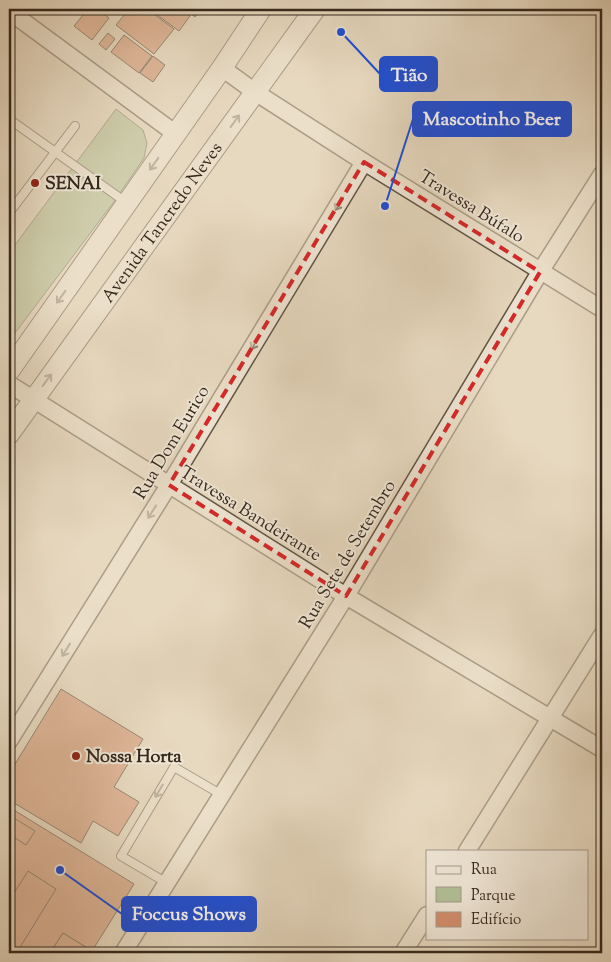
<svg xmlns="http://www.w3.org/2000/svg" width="611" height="962" font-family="'Sorts Mill Goudy',serif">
<rect width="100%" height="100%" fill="#e7d9c0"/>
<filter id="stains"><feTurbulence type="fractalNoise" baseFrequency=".004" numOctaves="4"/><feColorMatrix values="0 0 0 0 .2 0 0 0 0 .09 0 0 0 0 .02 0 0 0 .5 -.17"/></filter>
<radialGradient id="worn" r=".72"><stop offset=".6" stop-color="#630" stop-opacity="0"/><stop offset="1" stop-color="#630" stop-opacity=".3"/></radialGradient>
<polygon fill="#b2c096" stroke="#747459" points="116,109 143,130 147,143 144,158 113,203 9,341 9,253"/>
<g fill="#d48e6c" stroke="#35291c">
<polygon points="88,9 108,9 104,14 109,18 92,40 74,26"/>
<polygon points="129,9 147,9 174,29 154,54 116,25"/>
<polygon points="149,9 180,9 190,16 179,31"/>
<polygon points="185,9 201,9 195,17"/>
<polygon points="108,33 115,39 106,50 99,44"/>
<polygon points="124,35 152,56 139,73 111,52"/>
<polygon points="153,56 165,65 153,82 140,73"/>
<polygon points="9,59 11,65 12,78 9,91"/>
<polygon points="61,689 143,739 114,787 139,802 118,836 93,821 81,843 9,800 9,774"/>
<polygon points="9,807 134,884 92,951 63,933 50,953 9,953"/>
<polygon points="9,815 35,831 26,845 9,834"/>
<polygon points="28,871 56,889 19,949 9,943 9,901"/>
<polygon points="63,933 92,951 91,953 50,953"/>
</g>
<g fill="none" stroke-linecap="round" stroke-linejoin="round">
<g stroke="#625545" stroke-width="10">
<g id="service">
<polyline points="9,119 127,203"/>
<polyline points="9,213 75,126"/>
<polyline points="167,883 121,856 174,767 222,795"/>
</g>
</g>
<g stroke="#625545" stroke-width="19">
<g id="minor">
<polyline points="9,11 176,134"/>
<polyline points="222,68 255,92 364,162 602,309"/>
<polyline points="9,384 346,596 602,749"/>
<polyline points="9,741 169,485 364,162"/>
<polyline points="467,851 602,635"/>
<polyline points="123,953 346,596 540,272 602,174"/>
<polyline points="403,953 427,915"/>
</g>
</g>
<g stroke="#625545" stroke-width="22">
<g id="tertiary">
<polyline points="9,371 222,68 261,9"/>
<path id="s1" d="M 9,434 L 315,9"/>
</g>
</g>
<use href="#service" stroke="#efe6d6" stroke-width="8"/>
<use href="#minor" stroke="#efe6d6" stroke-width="16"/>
<use href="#tertiary" stroke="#efe6d6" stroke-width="20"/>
</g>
<defs><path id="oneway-shaft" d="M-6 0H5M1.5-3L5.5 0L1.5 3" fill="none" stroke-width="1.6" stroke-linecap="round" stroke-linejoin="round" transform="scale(1.25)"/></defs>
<g stroke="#928879">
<use href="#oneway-shaft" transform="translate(235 121) rotate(-54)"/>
<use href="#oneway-shaft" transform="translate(154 164) rotate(125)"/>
<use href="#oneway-shaft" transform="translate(339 204) rotate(121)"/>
<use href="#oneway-shaft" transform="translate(61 297) rotate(125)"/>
<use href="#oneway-shaft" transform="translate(255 343) rotate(121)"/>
<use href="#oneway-shaft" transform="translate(47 380) rotate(-54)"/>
<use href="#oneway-shaft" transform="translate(152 512) rotate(122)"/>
<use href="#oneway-shaft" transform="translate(66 650) rotate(122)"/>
<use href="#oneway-shaft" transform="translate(159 791) rotate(121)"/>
</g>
<path d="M0 0H611V962H0ZM 364,162 L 540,272 L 346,596 L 169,485 Z" fill="#e7d9c0" fill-opacity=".55" fill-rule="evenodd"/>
<path fill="none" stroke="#d62828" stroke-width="4" stroke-dasharray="10 6" stroke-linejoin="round" d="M 364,162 L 540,272 L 346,596 L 169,485 Z"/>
<g fill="#8f2418" stroke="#efe6d6" stroke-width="2">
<circle cx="35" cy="183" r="5"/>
<circle cx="76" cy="756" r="5"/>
</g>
<g text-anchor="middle" stroke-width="4" stroke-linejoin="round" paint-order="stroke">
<g font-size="18" font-weight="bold" fill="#35291c" stroke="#efe6d6" text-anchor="start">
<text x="45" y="189">SENAI</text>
<text x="86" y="762">Nossa Horta</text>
</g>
<g font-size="18" fill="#35291c" stroke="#efe6d6">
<text transform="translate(472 206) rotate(32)" y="6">Travessa Búfalo</text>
<text dy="6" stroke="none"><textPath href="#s1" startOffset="261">Avenida Tancredo Neves</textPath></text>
<text transform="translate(171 442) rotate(-59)" y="6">Rua Dom Eurico</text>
<text transform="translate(251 513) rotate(32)" y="6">Travessa Bandeirante</text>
<text transform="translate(347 554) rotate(-59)" y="6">Rua Sete de Setembro</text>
</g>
</g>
<path fill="none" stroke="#1d4ed8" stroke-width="2" d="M341 32L380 74M385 206L413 119M60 870L122 914"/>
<g fill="#1d4ed8" stroke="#efe6d6" stroke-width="2">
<circle cx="341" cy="32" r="5"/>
<circle cx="385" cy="206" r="5"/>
<circle cx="60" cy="870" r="5"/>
</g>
<g fill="#1d4ed8" stroke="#1d4ed8" stroke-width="2">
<rect x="380" y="57" width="57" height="34" rx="5"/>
<rect x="413" y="102" width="158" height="34" rx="5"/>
<rect x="122" y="897" width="134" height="34" rx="5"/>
</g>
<g font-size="19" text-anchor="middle" font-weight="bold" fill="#fff">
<text x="409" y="81">Tião</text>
<text x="492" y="125">Mascotinho Beer</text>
<text x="189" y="920">Foccus Shows</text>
</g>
<rect width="611" height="962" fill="none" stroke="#e7d9c0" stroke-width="30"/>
<rect x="10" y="10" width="591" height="942" fill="none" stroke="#35291c" stroke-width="2.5"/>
<rect x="15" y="15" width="581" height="932" fill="none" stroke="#35291c"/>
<rect x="426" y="850" width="162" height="90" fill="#efe6d6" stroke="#a59a8c"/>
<rect x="436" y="866" width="25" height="8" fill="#efe6d6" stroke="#a59a8c"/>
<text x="471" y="874" font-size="15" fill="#35291c">Rua</text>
<rect x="436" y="887" width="25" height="15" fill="#b2c096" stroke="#a59a8c"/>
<text x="471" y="900" font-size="15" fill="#35291c">Parque</text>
<rect x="436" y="912" width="25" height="15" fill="#d48e6c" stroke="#a59a8c"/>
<text x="471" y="924" font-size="15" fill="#35291c">Edifício</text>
<rect width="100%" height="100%" filter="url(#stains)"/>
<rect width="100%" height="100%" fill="url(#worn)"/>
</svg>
